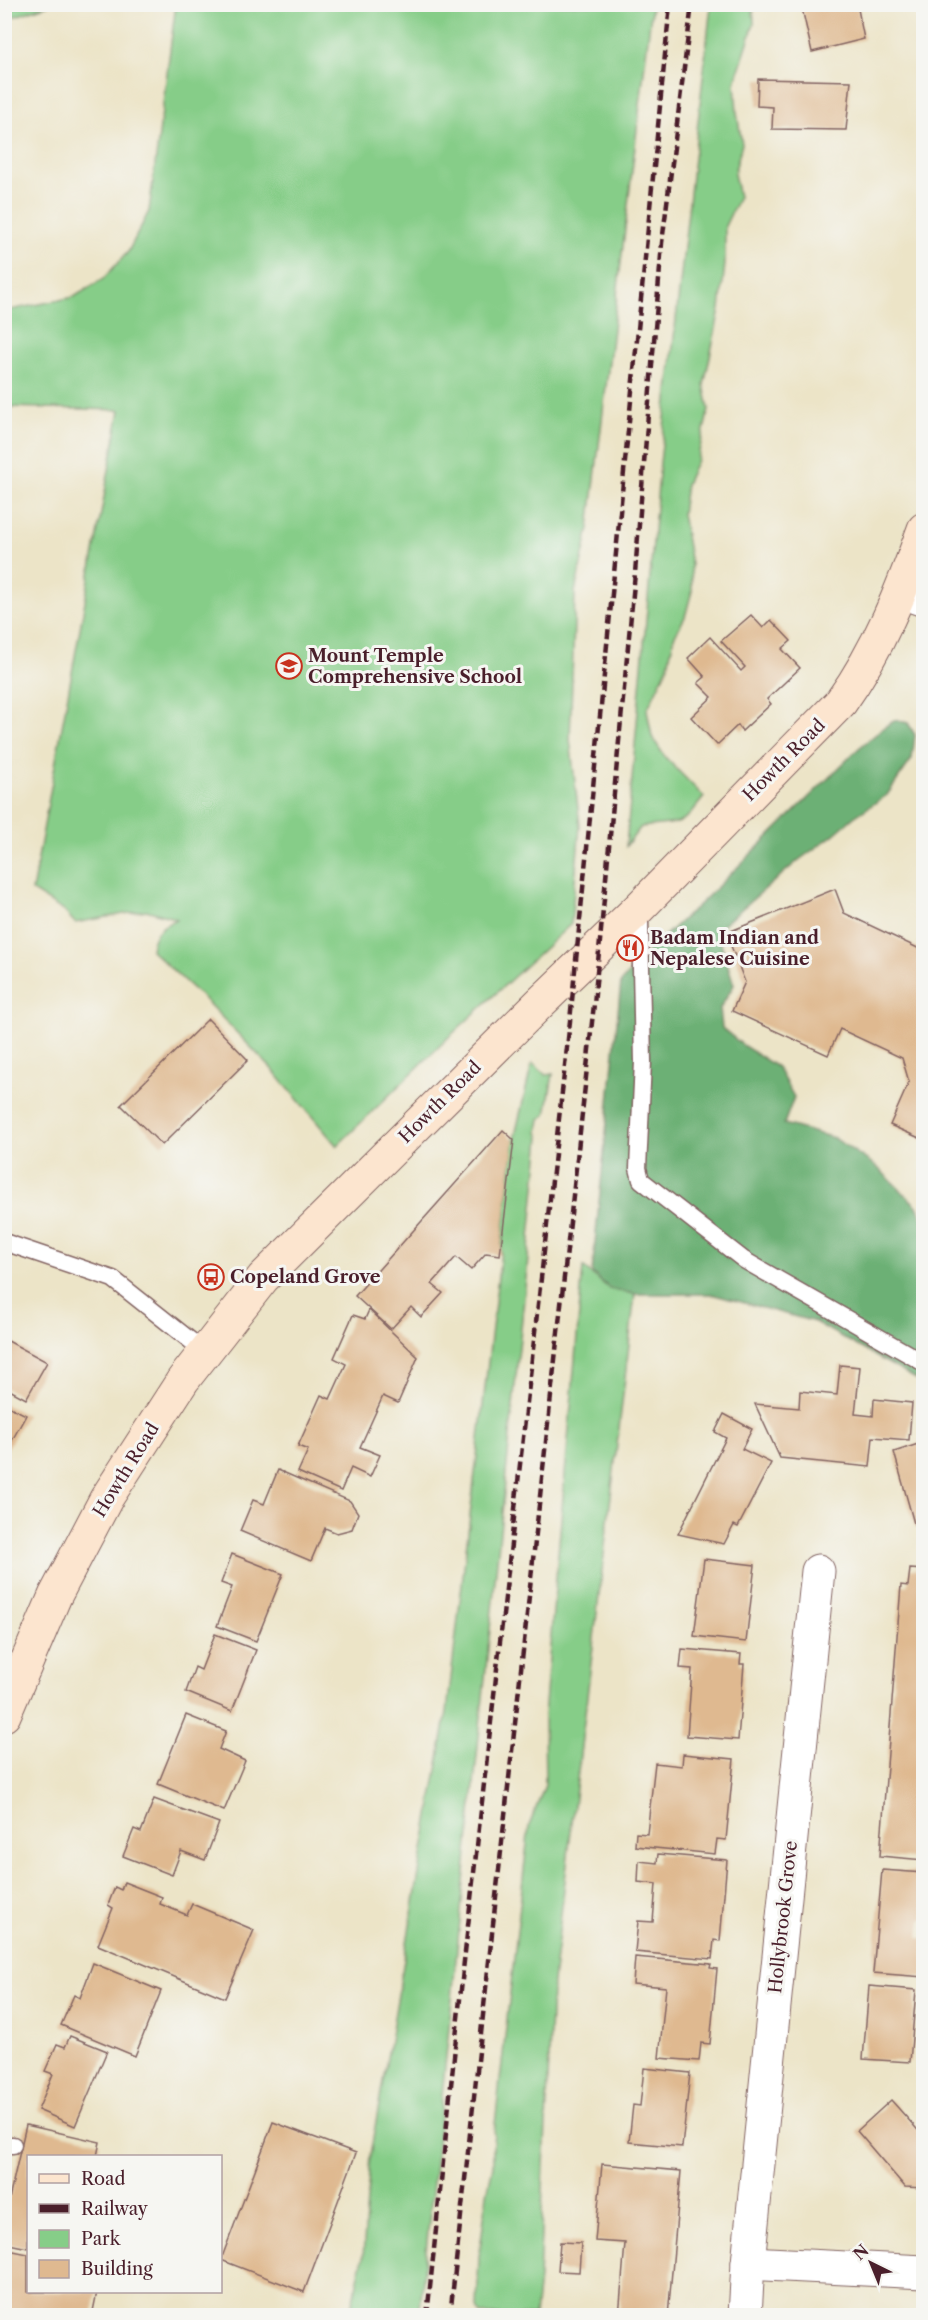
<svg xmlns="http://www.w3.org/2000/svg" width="928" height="2320" font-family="'Libre Caslon Text',serif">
<rect width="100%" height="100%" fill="#f6f6f2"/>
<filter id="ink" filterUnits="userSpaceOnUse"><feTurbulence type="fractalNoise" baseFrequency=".0167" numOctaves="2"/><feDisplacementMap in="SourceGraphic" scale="12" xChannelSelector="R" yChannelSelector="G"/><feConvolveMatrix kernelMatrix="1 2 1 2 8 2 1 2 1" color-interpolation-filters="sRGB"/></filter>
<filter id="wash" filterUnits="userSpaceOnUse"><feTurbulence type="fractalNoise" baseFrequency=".008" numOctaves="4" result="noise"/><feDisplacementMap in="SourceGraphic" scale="24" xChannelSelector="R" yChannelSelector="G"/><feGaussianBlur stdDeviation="1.35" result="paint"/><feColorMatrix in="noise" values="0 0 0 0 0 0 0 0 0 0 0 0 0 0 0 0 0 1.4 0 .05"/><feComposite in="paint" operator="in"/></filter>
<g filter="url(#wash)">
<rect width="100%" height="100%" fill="#ece4c7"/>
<g fill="#86cd88" stroke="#68765a" stroke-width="1.5">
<polygon points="5,4 48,4 48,5 5,20"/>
<path d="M 176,4 L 652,5 L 589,528 L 575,592 L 570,739 L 580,826 L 571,924 L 451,1035 L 337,1146 L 271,1068 L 204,999 L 151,950 C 153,931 162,926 177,919 L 146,910 L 75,923 L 64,911 L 32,891 L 120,410 L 5,407 L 5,311 L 74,297 L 103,279 L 128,252 L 149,211 Z"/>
<polygon points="711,5 753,5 754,24 735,82 737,113 742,144 734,174 739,197 725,226 725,264 720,309 704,385 709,409 697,460 686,484 682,514 691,564 692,591 685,617 674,637 668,666 647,710 652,737 665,757 704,797 689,816 678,823 641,827 626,846 660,463"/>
<polygon points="532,1063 546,1075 553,1074 546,1115 540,1119 538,1132 540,1137 524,1299 420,2309 408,2307 407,2315 349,2316 363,2258 370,2156 447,1712 514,1140"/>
<polygon points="583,1267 610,1289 635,1294 552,1990 539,2278 535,2315 480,2315 477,2308 479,2257 487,2194 493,2166 493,2142 529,1826 545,1785 544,1715"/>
</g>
<polygon fill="#6cb074" stroke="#5b6850" stroke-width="1.5" points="896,720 908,723 915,735 912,759 887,795 854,817 832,836 799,860 717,930 734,985 720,1008 722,1028 744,1046 777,1067 794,1097 784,1124 834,1138 876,1166 917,1206 924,1222 923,1383 815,1322 711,1294 635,1294 610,1289 592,1273 621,982 651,948 704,900 859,748 887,725"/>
<g id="blocks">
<g fill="#dfb990">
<polygon points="801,4 857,4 864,39 812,52"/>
<polygon points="758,79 851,81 846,130 772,129 773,107 757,106"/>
<polygon points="751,615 763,628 771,620 791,641 782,649 800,668 767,699 771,704 742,731 738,725 717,745 691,717 712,697 698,683 705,677 688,658 710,637 741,671 745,667 721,641"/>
<polygon points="835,889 844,913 924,951 924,1140 890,1125 909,1082 902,1058 840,1029 828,1055 732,1011 745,982 726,933"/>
<polygon points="208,1019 248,1060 162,1145 121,1105"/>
<polygon points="503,1130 514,1140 500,1255 486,1253 471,1270 456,1257 432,1284 443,1293 421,1317 411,1307 391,1329 355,1296"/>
<polygon points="369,1310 418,1357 398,1403 383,1396 360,1447 380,1455 370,1477 351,1468 341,1491 298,1472 308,1450 298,1446 321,1395 330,1399 346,1364 334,1358 353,1315 365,1319"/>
<polygon points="8,1341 47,1362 26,1399 4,1387 4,1348"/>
<polygon points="840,1365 860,1367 855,1414 873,1416 874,1399 912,1403 909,1440 873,1437 870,1467 780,1458 755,1404 799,1408 800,1391 837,1395"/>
<polygon points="4,1404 26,1415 4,1455"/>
<polygon points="724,1414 752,1429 742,1449 771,1463 738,1527 734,1525 724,1544 678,1534 726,1438 715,1432"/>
<polygon points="924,1442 924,1539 923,1539 918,1525 915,1527 894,1452"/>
<polygon points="278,1470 350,1501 358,1513 352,1529 337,1533 325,1528 311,1561 240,1531 253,1500 264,1504"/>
<polygon points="232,1554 283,1574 256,1641 217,1626 232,1587 221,1583"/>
<polygon points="704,1559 755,1565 746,1642 694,1636"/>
<polygon points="910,1569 924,1570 924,1860 880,1856 901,1585 908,1586"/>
<polygon points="215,1634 256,1650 232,1711 186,1692 195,1667 201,1670"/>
<polygon points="682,1649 741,1654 740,1664 744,1664 738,1740 687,1736 692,1669 680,1668"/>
<polygon points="186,1715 226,1731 219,1749 245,1761 224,1811 158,1784"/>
<polygon points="683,1754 734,1759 726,1840 717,1839 715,1854 635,1846 636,1833 647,1834 655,1763 682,1766"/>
<polygon points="154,1799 219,1823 205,1860 181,1851 172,1875 123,1856 134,1829 141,1832"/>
<polygon points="658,1854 727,1860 720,1941 714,1940 712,1959 635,1952 638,1921 653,1922 656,1884 638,1882 639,1861 657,1863"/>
<polygon points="882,1870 924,1873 924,1919 921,1919 919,1938 924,1938 924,1977 873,1973"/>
<polygon points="124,1882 162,1897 160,1904 187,1915 192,1904 254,1930 225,1998 98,1945 113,1908 108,1905 115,1887 121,1890"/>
<polygon points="635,1957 711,1964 710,1968 717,1969 710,2044 701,2043 699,2061 659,2058 666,1987 633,1984"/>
<polygon points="93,1963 161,1991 135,2056 61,2025 74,1995 80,1998"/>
<polygon points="869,1986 916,1990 910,2062 863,2059"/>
<polygon points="70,2036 107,2051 75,2126 38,2110 53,2074 45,2071 57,2044 65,2047"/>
<polygon points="644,2068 690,2073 682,2147 629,2142 633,2105 640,2106"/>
<polygon points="891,2100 924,2137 924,2188 905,2187 857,2131"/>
<polygon points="273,2122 356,2153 304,2292 221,2260"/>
<polygon points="26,2125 100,2142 97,2156 28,2157 28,2248 4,2243 4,2221"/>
<polygon points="602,2164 681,2171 668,2316 619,2316 625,2243 595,2241"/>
<polygon points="560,2242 581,2243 579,2272 558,2271"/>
<polygon points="4,2249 28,2254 28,2292 97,2292 92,2316 66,2316 33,2309 32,2316 4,2316"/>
</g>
</g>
</g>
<g filter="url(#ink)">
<use href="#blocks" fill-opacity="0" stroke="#836462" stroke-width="1.5"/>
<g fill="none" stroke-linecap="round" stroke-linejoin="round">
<g stroke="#836462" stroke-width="19">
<g id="service">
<polyline points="636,911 640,921 643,1062 638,1168 641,1180 744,1260 924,1363"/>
<polyline points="4,1242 113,1279 205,1352"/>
<polyline points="4,2145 13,2145"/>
</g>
</g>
<g stroke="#836462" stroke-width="35">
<g id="minor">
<polyline points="901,592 924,600"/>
<polyline points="748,2263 924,2272"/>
<polyline points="745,2316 748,2263 818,1571"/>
</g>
</g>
<g stroke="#836462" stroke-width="35">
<path id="secondary" d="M 4,1715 L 55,1596 L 106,1499 L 183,1380 L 263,1278 L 541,1002 L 636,911 L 841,702 C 879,649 902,590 924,529"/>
</g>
<use href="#service" stroke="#fff" stroke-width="16"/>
<use href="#minor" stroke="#fff" stroke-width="33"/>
<use href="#secondary" stroke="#fce5cf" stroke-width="33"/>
<g stroke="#4a1f2b" stroke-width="4.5" stroke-dasharray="9 4.5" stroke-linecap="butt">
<polyline points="427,2316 463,1970 570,1021 670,4"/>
<polyline points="450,2316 594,1004 635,573 662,243 692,4"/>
</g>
</g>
</g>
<defs>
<g id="school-ring" transform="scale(1.35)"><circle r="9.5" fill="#f6f6f2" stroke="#c8321e" stroke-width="1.5"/><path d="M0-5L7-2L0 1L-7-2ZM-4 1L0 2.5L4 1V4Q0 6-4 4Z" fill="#c8321e"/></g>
<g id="restaurant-ring" transform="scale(1.35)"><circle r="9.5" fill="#f6f6f2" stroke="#c8321e" stroke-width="1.5"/><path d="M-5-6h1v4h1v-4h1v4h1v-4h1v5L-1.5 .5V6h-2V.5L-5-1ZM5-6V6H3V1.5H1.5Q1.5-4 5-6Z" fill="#c8321e"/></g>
<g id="bus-ring" transform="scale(1.35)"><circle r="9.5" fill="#f6f6f2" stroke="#c8321e" stroke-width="1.5"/><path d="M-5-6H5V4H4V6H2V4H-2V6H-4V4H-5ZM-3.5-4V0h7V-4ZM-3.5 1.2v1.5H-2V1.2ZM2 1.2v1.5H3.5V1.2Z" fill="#c8321e"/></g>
</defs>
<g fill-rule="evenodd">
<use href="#school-ring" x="289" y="666"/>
<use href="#restaurant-ring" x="630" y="948"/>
<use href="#bus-ring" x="211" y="1277"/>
</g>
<g text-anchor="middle" stroke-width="6" stroke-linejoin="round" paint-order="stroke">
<g font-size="18" font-weight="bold" fill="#4a1f2b" stroke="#f6f6f2" text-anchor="start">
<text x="308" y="662">Mount Temple<tspan x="308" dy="21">Comprehensive School</tspan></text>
<text x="650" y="944">Badam Indian and<tspan x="650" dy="21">Nepalese Cuisine</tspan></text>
<text x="230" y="1283">Copeland Grove</text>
</g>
<g font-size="18" fill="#4a1f2b" stroke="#f6f6f2">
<text transform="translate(784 760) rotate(-45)" y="6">Howth Road</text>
<text transform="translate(440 1102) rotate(-45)" y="6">Howth Road</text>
<text transform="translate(126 1470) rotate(-58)" y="6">Howth Road</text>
<text transform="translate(783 1917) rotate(-84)" y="6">Hollybrook Grove</text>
</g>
</g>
<rect width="928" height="2320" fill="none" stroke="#f6f6f2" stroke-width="24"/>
<rect x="27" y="2155" width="195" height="138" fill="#f6f6f2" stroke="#b1a0a2" stroke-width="1.5"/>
<rect x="39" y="2174" width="30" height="9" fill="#fce5cf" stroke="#b1a0a2" stroke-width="1.5"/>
<text x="81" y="2185" font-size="18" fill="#4a1f2b">Road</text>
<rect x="39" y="2204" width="30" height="9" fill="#4a1f2b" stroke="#b1a0a2" stroke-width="1.5"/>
<text x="81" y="2215" font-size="18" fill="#4a1f2b">Railway</text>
<rect x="39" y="2230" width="30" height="18" fill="#86cd88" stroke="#b1a0a2" stroke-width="1.5"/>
<text x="81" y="2245" font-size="18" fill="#4a1f2b">Park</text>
<rect x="39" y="2260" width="30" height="18" fill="#dfb990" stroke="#b1a0a2" stroke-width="1.5"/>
<text x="81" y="2275" font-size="18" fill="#4a1f2b">Building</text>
<g transform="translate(871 2263) rotate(317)" stroke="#f6f6f2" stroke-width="4.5" paint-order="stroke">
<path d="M0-4.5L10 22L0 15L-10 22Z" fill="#4a1f2b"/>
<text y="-9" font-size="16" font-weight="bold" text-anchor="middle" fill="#4a1f2b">N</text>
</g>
</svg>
